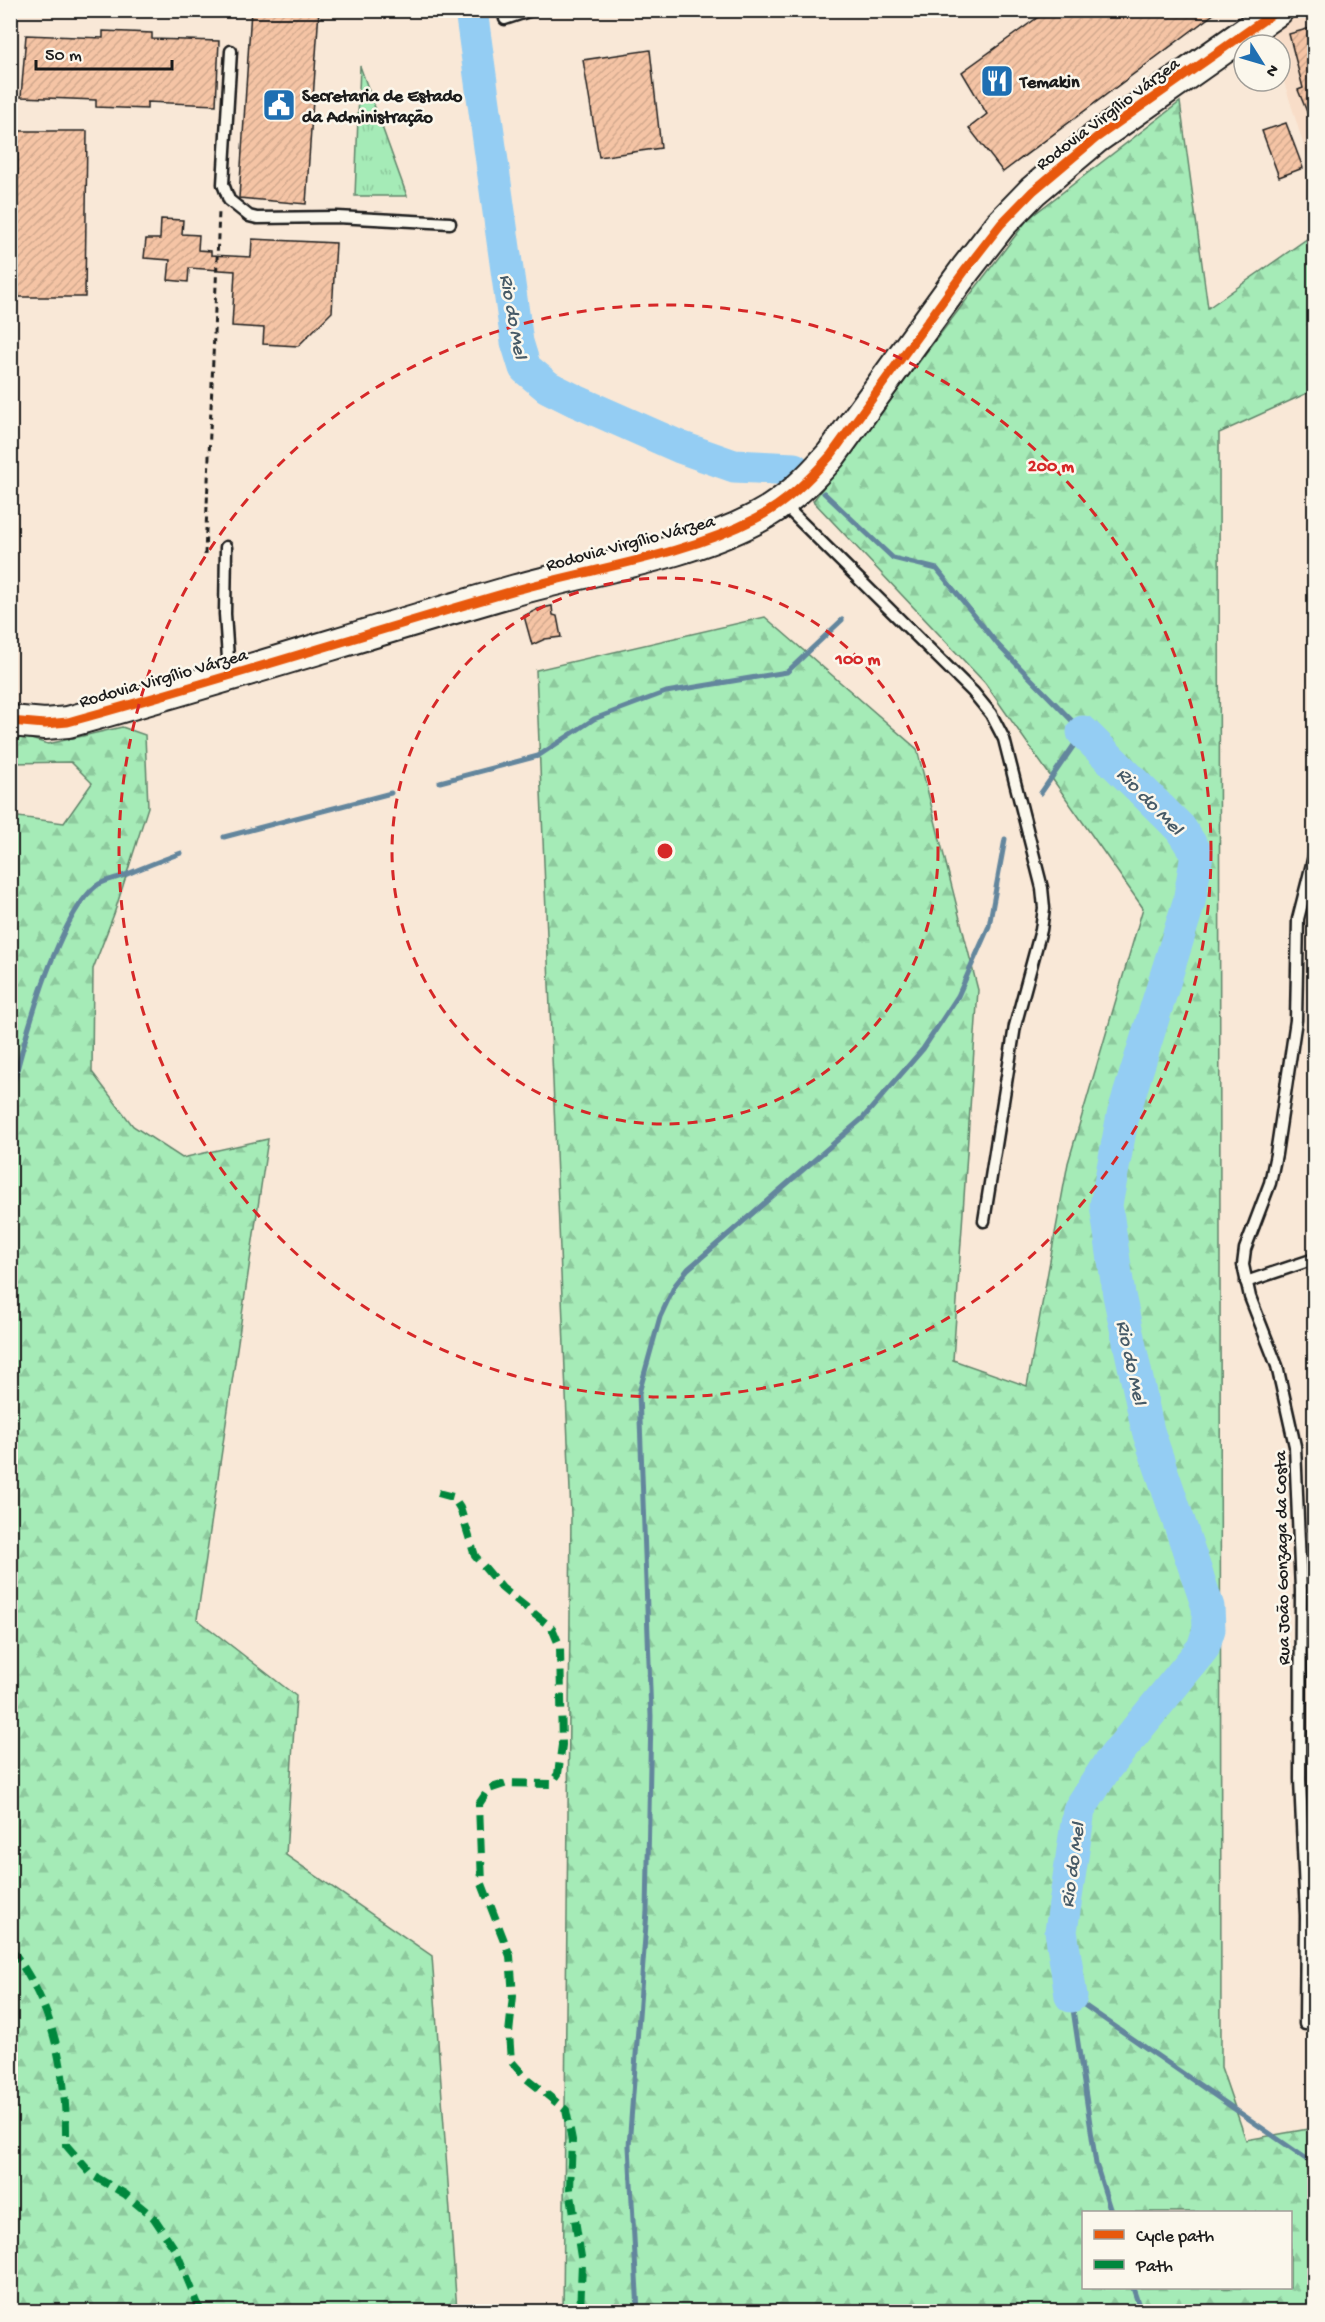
<svg xmlns="http://www.w3.org/2000/svg" width="1325" height="2322" font-family="'Gochi Hand',sans-serif">
<defs>
<pattern id="grass-tufts" width="24" height="20" patternUnits="userSpaceOnUse" patternTransform="scale(1.5)"><rect width="24" height="20" fill="#a5ebb7"/><path d="M3 7l-1-3M5 7V3M7 7l1-3M15 17l-1-3M17 17v-4M19 17l1-3" fill="none" stroke="#8dc99d"/></pattern>
<pattern id="forest-firs" width="22" height="20" patternUnits="userSpaceOnUse" patternTransform="scale(1.5)"><rect width="22" height="20" fill="#a5ebb7"/><path d="M5 1l3.5 6h-7zM16 11l3.5 6h-7z" fill="#8dc99d"/></pattern>
<pattern id="building-hatch" width="6" height="6" patternUnits="userSpaceOnUse" patternTransform="scale(1.5)"><rect width="6" height="6" fill="#f5c4a5"/><path d="M-1 1l2-2M0 6l6-6M5 7l2-2" fill="none" stroke="#d1a88d"/></pattern>
</defs>
<rect width="100%" height="100%" fill="#f9e8d7"/>
<filter id="ink" filterUnits="userSpaceOnUse"><feTurbulence type="fractalNoise" baseFrequency=".0167" numOctaves="2"/><feDisplacementMap in="SourceGraphic" scale="12" xChannelSelector="R" yChannelSelector="G"/><feConvolveMatrix kernelMatrix="1 2 1 2 8 2 1 2 1" color-interpolation-filters="sRGB"/></filter>
<g filter="url(#ink)">
<polygon fill="#f8ddc8" points="1302,11 1314,11 1314,152 1307,156 1280,69 1280,45 1272,45 1269,33"/>
<polygon fill="url(#grass-tufts)" stroke="#60846a" stroke-width="1.5" points="360,66 407,196 355,196"/>
<g fill="url(#forest-firs)" stroke="#60846a" stroke-width="1.5" fill-rule="evenodd">
<path d="M 1180,102 L 1208,308 L 1314,234 L 1314,390 L 1219,433 L 1221,2067 L 1246,2140 L 1314,2128 L 1314,2311 L 563,2311 L 571,1515 L 536,670 L 765,617 L 917,749 L 978,990 L 953,1360 L 1027,1386 L 1068,1163 L 1143,908 L 985,683 L 813,501 L 1028,219 ZM 1084,2212 L 1290,2212 L 1290,2288 L 1084,2288 Z"/>
<polygon points="122,727 145,735 148,807 114,914 93,969 92,1072 133,1126 182,1158 268,1139 197,1619 296,1696 286,1855 432,1956 457,2311 11,2311 11,816 64,823 92,783 71,762 11,763 10,733 48,744"/>
</g>
<g fill="none" stroke-linecap="round" stroke-linejoin="round">
<g stroke="#64869d" stroke-width="5">
<polyline points="824,493 893,558 937,569 999,646 1083,732 1041,793"/>
<polyline points="440,782 538,756 594,719 666,692 787,672 842,620"/>
<polyline points="224,837 391,793"/>
<path d="M 10,1101 C 20,1051 58,911 99,884 C 107,880 117,878 125,875 C 144,867 162,860 181,853"/>
<polyline points="1071,1996 1314,2164"/>
<polyline points="1071,1996 1096,2164 1111,2212"/>
<polyline points="1133,2288 1141,2312"/>
<polyline points="638,2312 629,2146 647,1911 651,1716 639,1393 660,1317 675,1285 688,1269 863,1118 923,1049 958,996 989,926 1005,839"/>
</g>
<g stroke="#94cdf3" stroke-width="33">
<polyline points="471,10 517,342 525,368 548,387 576,401 680,447 734,466 794,469"/>
<polyline points="1071,1996 1061,1931 1079,1810 1107,1766 1203,1648 1209,1629 1208,1607 1148,1431 1119,1295 1106,1205 1123,1115 1189,902 1197,854 1180,828 1083,732"/>
</g>
</g>
<g fill="url(#building-hatch)" stroke="#1c1c1c" stroke-width="1.5">
<polygon points="251,10 319,10 306,204 239,198"/>
<polygon points="1048,10 1219,10 1003,172 969,128 987,114 962,72"/>
<polygon points="1314,27 1314,129 1298,90 1303,88 1289,34"/>
<polygon points="103,31 152,33 152,39 219,41 216,105 147,102 147,109 96,107 96,100 21,97 26,35 103,38"/>
<polygon points="650,50 661,148 599,157 583,60"/>
<polygon points="1286,123 1303,168 1279,177 1262,131"/>
<polygon points="18,131 87,131 85,297 17,297"/>
<polygon points="161,219 183,220 182,234 199,235 198,250 211,251 211,255 251,257 252,239 336,243 332,312 298,346 263,344 264,328 232,326 235,271 189,268 188,282 168,280 170,260 144,258 146,239 160,239"/>
<polygon points="552,606 553,615 557,616 561,637 545,639 532,645 524,616 538,609"/>
</g>
<g fill="none" stroke-linecap="round" stroke-linejoin="round">
<g stroke="#1c1c1c" stroke-width="15">
<g id="service">
<polyline points="505,19 532,10"/>
<polyline points="231,51 223,184 229,200 249,216 257,218 337,217 450,223"/>
<polyline points="782,503 973,692 991,714 1004,739 1042,888 1044,908 1041,930 1015,1026 984,1221"/>
<polyline points="226,547 225,614 229,673"/>
<polyline points="1246,1282 1314,1259"/>
<polyline points="1305,2024 1306,1916 1300,1779 1301,1590 1295,1446 1277,1366 1250,1297 1243,1265 1245,1249 1270,1183 1276,1154 1296,1020 1298,919 1314,856"/>
</g>
</g>
<g stroke="#1c1c1c" stroke-width="34">
<path id="secondary" d="M 10,721 L 45,724 L 68,722 C 218,681 367,633 516,590 C 594,568 684,556 755,519 C 785,504 809,480 831,455 L 966,269 L 1001,224 L 1033,191 L 1096,138 L 1278,10"/>
</g>
<polyline stroke="#1c1c1c" stroke-width="3" stroke-dasharray="6 4.5" stroke-linecap="butt" points="205,555 219,211"/>
<use href="#service" stroke="#fbf7ec" stroke-width="10"/>
<use href="#secondary" stroke="#fbf7ec" stroke-width="30"/>
<g stroke="#00873e" stroke-width="8" stroke-dasharray="15 8" stroke-linecap="butt">
<polyline points="438,1493 453,1497 460,1508 475,1556 502,1588 552,1628 560,1647 562,1745 558,1774 551,1784 507,1783 489,1789 479,1804 482,1884 510,1956 513,1996 509,2033 511,2061 526,2078 566,2110 572,2140 570,2189 582,2263 580,2312"/>
<path d="M 10,1948 C 55,2006 67,2073 66,2145 L 92,2175 L 125,2194 L 154,2218 L 176,2251 L 201,2312"/>
</g>
<g stroke="#fbf7ec" stroke-width="13">
<path id="cycleway" d="M 10,721 L 45,724 L 68,722 C 218,681 367,633 516,590 C 594,568 684,556 755,519 C 785,504 809,480 831,455 L 966,269 L 1001,224 L 1033,191 L 1096,138 L 1278,10"/>
</g>
<use href="#cycleway" stroke="#e8590c" stroke-width="9"/>
</g>
</g>
<g fill="none" stroke="#d62828" stroke-width="3" stroke-dasharray="10 8">
<circle cx="665" cy="851" r="273"/>
<circle cx="665" cy="851" r="546"/>
</g>
<defs>
<g id="restaurant-square" transform="scale(1.725)"><rect x="-9" y="-9" width="18" height="18" rx="4" fill="#1f6fb2" stroke="#fbf7ec"/><path d="M-5-6h1v4h1v-4h1v4h1v-4h1v5L-1.5 .5V6h-2V.5L-5-1ZM5-6V6H3V1.5H1.5Q1.5-4 5-6Z" fill="#fff"/></g>
<g id="civic-square" transform="scale(1.725)"><rect x="-9" y="-9" width="18" height="18" rx="4" fill="#1f6fb2" stroke="#fbf7ec"/><path d="M-.6-6.5H3V-4.5H.6V-3L4-1V1h2V6H-6V1h2V-1L-.6-3ZM-1.2 2.5V6h2.4V2.5Z" fill="#fff"/></g>
</defs>
<g fill-rule="evenodd">
<use href="#restaurant-square" x="997" y="81"/>
<use href="#civic-square" x="279" y="105"/>
</g>
<g text-anchor="middle" stroke-width="5" stroke-linejoin="round" paint-order="stroke">
<g font-size="18" font-weight="bold" fill="#1c1c1c" stroke="#fbf7ec" text-anchor="start">
<text x="1020" y="87">Temakin</text>
<text x="302" y="101">Secretaria de Estado<tspan x="302" dy="21">da Administração</tspan></text>
</g>
<g font-size="18" fill="#1c1c1c" stroke="#fbf7ec">
<text transform="translate(1107 113) rotate(-37)" y="6">Rodovia Virgílio Várzea</text>
<text transform="translate(630 542) rotate(-15)" y="6">Rodovia Virgílio Várzea</text>
<text transform="translate(163 677) rotate(-16)" y="6">Rodovia Virgílio Várzea</text>
<text transform="translate(1281 1558) rotate(-91)" y="6">Rua João Gonzaga da Costa</text>
</g>
<g font-size="20" font-style="italic" fill="#465a67" stroke="#fbf7ec">
<text transform="translate(515 316) rotate(80)" y="7">Rio do Mel</text>
<text transform="translate(1151 800) rotate(46)" y="7">Rio do Mel</text>
<text transform="translate(1133 1362) rotate(78)" y="7">Rio do Mel</text>
<text transform="translate(1071 1865) rotate(-82)" y="7">Rio do Mel</text>
</g>
</g>
<circle cx="665" cy="851" r="9" fill="#d62828" stroke="#fbf7ec" stroke-width="3"/>
<g font-size="18" text-anchor="middle" font-weight="bold" fill="#d62828" stroke="#fbf7ec" stroke-width="5" stroke-linejoin="round" paint-order="stroke">
<text x="1051" y="471">200 m</text>
<text x="858" y="664">100 m</text>
</g>
<rect width="1325" height="2322" fill="none" stroke="#fbf7ec" stroke-width="36"/>
<rect x="18" y="18" width="1289" height="2286" fill="none" stroke="#1c1c1c" stroke-width="2" filter="url(#ink)"/>
<rect x="1082" y="2211" width="210" height="78" fill="#fbf7ec" stroke="#a29f99" stroke-width="1.5"/>
<rect x="1094" y="2230" width="30" height="9" fill="#e8590c" stroke="#a29f99" stroke-width="1.5"/>
<text x="1136" y="2241" font-size="18" fill="#1c1c1c">Cycle path</text>
<rect x="1094" y="2260" width="30" height="9" fill="#00873e" stroke="#a29f99" stroke-width="1.5"/>
<text x="1136" y="2271" font-size="18" fill="#1c1c1c">Path</text>
<g transform="translate(1262 63) rotate(127)"><circle r="28" fill="#fbf7ec" stroke="#a29f99" stroke-width="1.5"/>
<path d="M0-4.5L10 22L0 15L-10 22Z" fill="#1f6fb2"/>
<text y="-9" font-size="16" font-weight="bold" text-anchor="middle" fill="#1c1c1c">N</text>
</g>
<path d="M36 60v9h136v-9" fill="none" stroke="#1c1c1c" stroke-width="3"/>
<text x="45" y="60" font-size="18" fill="#1c1c1c" stroke="#fbf7ec" stroke-width="4.5" paint-order="stroke">50 m</text>
</svg>
